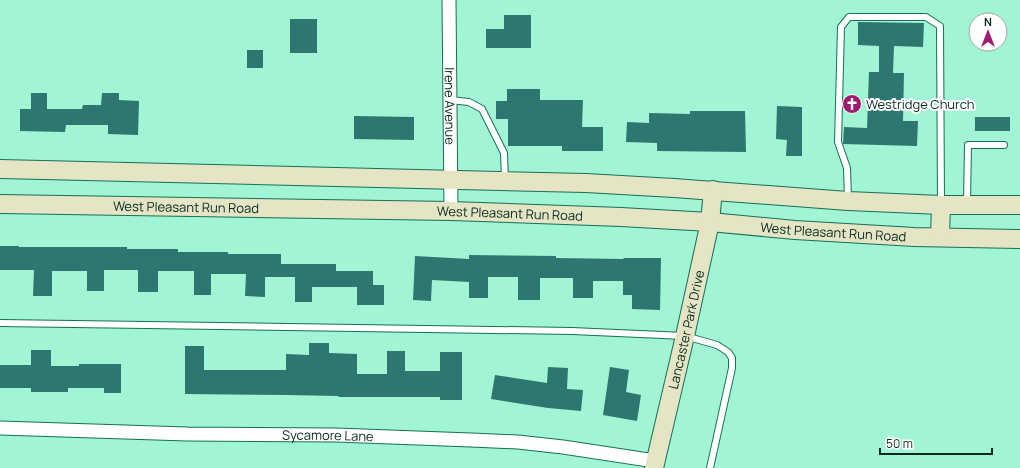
<svg xmlns="http://www.w3.org/2000/svg" width="1020" height="468" font-family="Manrope,sans-serif">
<rect width="100%" height="100%" fill="#a1f4d4"/>
<g fill="#2e7670">
<polygon points="504,15 531,15 531,48 486,48 486,29 504,29"/>
<rect x="290" y="19" width="27" height="34"/>
<polygon points="858,22 924,23 923,47 894,46 893,73 904,73 903,121 918,121 917,146 843,144 844,127 867,128 869,72 879,72 879,46 858,45"/>
<rect x="247" y="50" width="16" height="18"/>
<polygon points="507,89 540,89 540,100 583,100 582,127 603,127 603,151 562,151 562,146 508,146 508,119 496,119 496,101 507,101"/>
<polygon points="31,93 47,93 47,109 82,109 83,105 101,105 102,93 119,93 119,100 139,101 138,135 108,134 108,125 66,125 65,132 20,131 20,109 31,109"/>
<polygon points="777,106 802,107 802,156 786,156 787,140 776,139"/>
<polygon points="690,111 745,111 746,152 657,151 657,143 626,142 627,122 649,123 649,113 690,114"/>
<polygon points="354,116 414,117 414,140 354,139"/>
<rect x="975" y="117" width="35" height="14"/>
<polygon points="0,246 19,246 19,247 127,247 127,249 178,249 178,252 228,252 228,254 281,254 281,264 336,264 336,271 373,271 373,285 384,285 384,305 357,305 357,287 312,287 312,302 295,302 295,277 265,277 265,297 245,296 246,274 211,274 211,295 194,295 194,271 158,271 158,292 138,292 138,270 104,270 104,291 87,291 87,271 52,271 52,296 33,296 34,270 0,270"/>
<polygon points="469,255 556,256 556,258 623,259 624,258 661,258 660,310 632,309 632,295 623,295 623,281 593,281 593,298 573,298 573,278 540,278 540,300 518,300 518,277 488,277 488,298 469,298 469,282 432,280 431,301 413,300 415,256 469,259"/>
<polygon points="309,343 329,343 329,353 357,354 357,374 387,374 387,351 405,351 405,371 440,371 440,352 462,352 462,400 440,400 440,397 338,397 339,396 286,395 185,394 185,346 204,346 204,370 286,370 286,354 309,355"/>
<polygon points="31,350 51,350 51,366 79,366 79,364 121,364 121,393 104,393 104,388 68,388 68,392 31,392 31,388 0,388 0,365 31,365"/>
<polygon points="548,367 568,368 567,389 583,390 581,411 548,408 491,399 495,375 547,383"/>
<polygon points="610,367 629,370 626,392 641,395 637,421 603,415"/>
</g>
<g fill="none" stroke-linecap="round" stroke-linejoin="round">
<g stroke="#147156" stroke-width="8">
<g id="lane">
<polyline points="449,100 469,102 482,109 504,153 505,180"/>
<polyline points="848,199 847,168 838,142 841,27 849,17 926,17 940,26 941,203"/>
<polyline points="967,203 968,145 1004,145"/>
<polyline points="0,323 572,331 685,336 717,345 728,352 732,358 732,368 710,468"/>
</g>
</g>
<g stroke="#147156" stroke-width="15">
<g id="street">
<path id="s1" d="M 449,0 L 451,211"/>
<path id="s2" d="M 0,428 L 187,434 L 336,435 L 471,440 L 518,442 L 563,447 L 655,461"/>
</g>
</g>
<g stroke="#147156" stroke-width="20">
<g id="secondary">
<polyline points="0,169 586,183 674,188 848,201 941,205 1020,205"/>
<path id="s3" d="M 0,204 L 451,211 L 621,217 L 710,222 L 795,230 L 914,237 L 1020,239"/>
<polyline points="940,237 941,205"/>
<path id="s4" d="M 654,468 L 685,336 L 710,222 L 713,190"/>
</g>
</g>
<use href="#lane" stroke="#fff" stroke-width="6"/>
<use href="#street" stroke="#fff" stroke-width="13"/>
<use href="#secondary" stroke="#e5e4c5" stroke-width="18"/>
</g>
<defs>
<g id="church-disc" transform="scale(1)"><circle r="9.5" fill="#9e1c6e" stroke="#fff"/><path d="M-1.2-6h2.4v3.5h3.3v2.4h-3.3V6h-2.4V-.1h-3.3v-2.4h3.3Z" fill="#fff"/></g>
</defs>
<g fill-rule="evenodd">
<use href="#church-disc" x="852" y="104"/>
</g>
<g text-anchor="middle" stroke-width="4" stroke-linejoin="round" paint-order="stroke">
<g font-size="13" fill="#04281d" stroke="#fff" text-anchor="start">
<text x="866" y="109">Westridge Church</text>
</g>
<g font-size="13" fill="#04281d" stroke="#fff">
<text dy="5" stroke="none"><textPath href="#s1" startOffset="106">Irene Avenue</textPath></text>
<text dy="5" stroke="none"><textPath href="#s3" startOffset="186">West Pleasant Run Road</textPath></text>
<text dy="5" stroke="none"><textPath href="#s3" startOffset="510">West Pleasant Run Road</textPath></text>
<text dy="5" stroke="none"><textPath href="#s3" startOffset="834">West Pleasant Run Road</textPath></text>
<text dy="5" stroke="none"><textPath href="#s4" startOffset="142">Lancaster Park Drive</textPath></text>
<text dy="5" stroke="none"><textPath href="#s2" startOffset="328">Sycamore Lane</textPath></text>
</g>
</g>
<g transform="translate(988 32)"><circle r="19" fill="#ffffff" stroke="#9ba9a5"/>
<path d="M0-3L7 15L0 10L-7 15Z" fill="#9e1c6e"/>
<text y="-6" font-size="11" font-weight="bold" text-anchor="middle" fill="#04281d">N</text>
</g>
<path d="M880 448v6h112v-6" fill="none" stroke="#04281d" stroke-width="2"/>
<text x="886" y="448" font-size="12" fill="#04281d" stroke="#ffffff" stroke-width="3" paint-order="stroke">50 m</text>
</svg>
